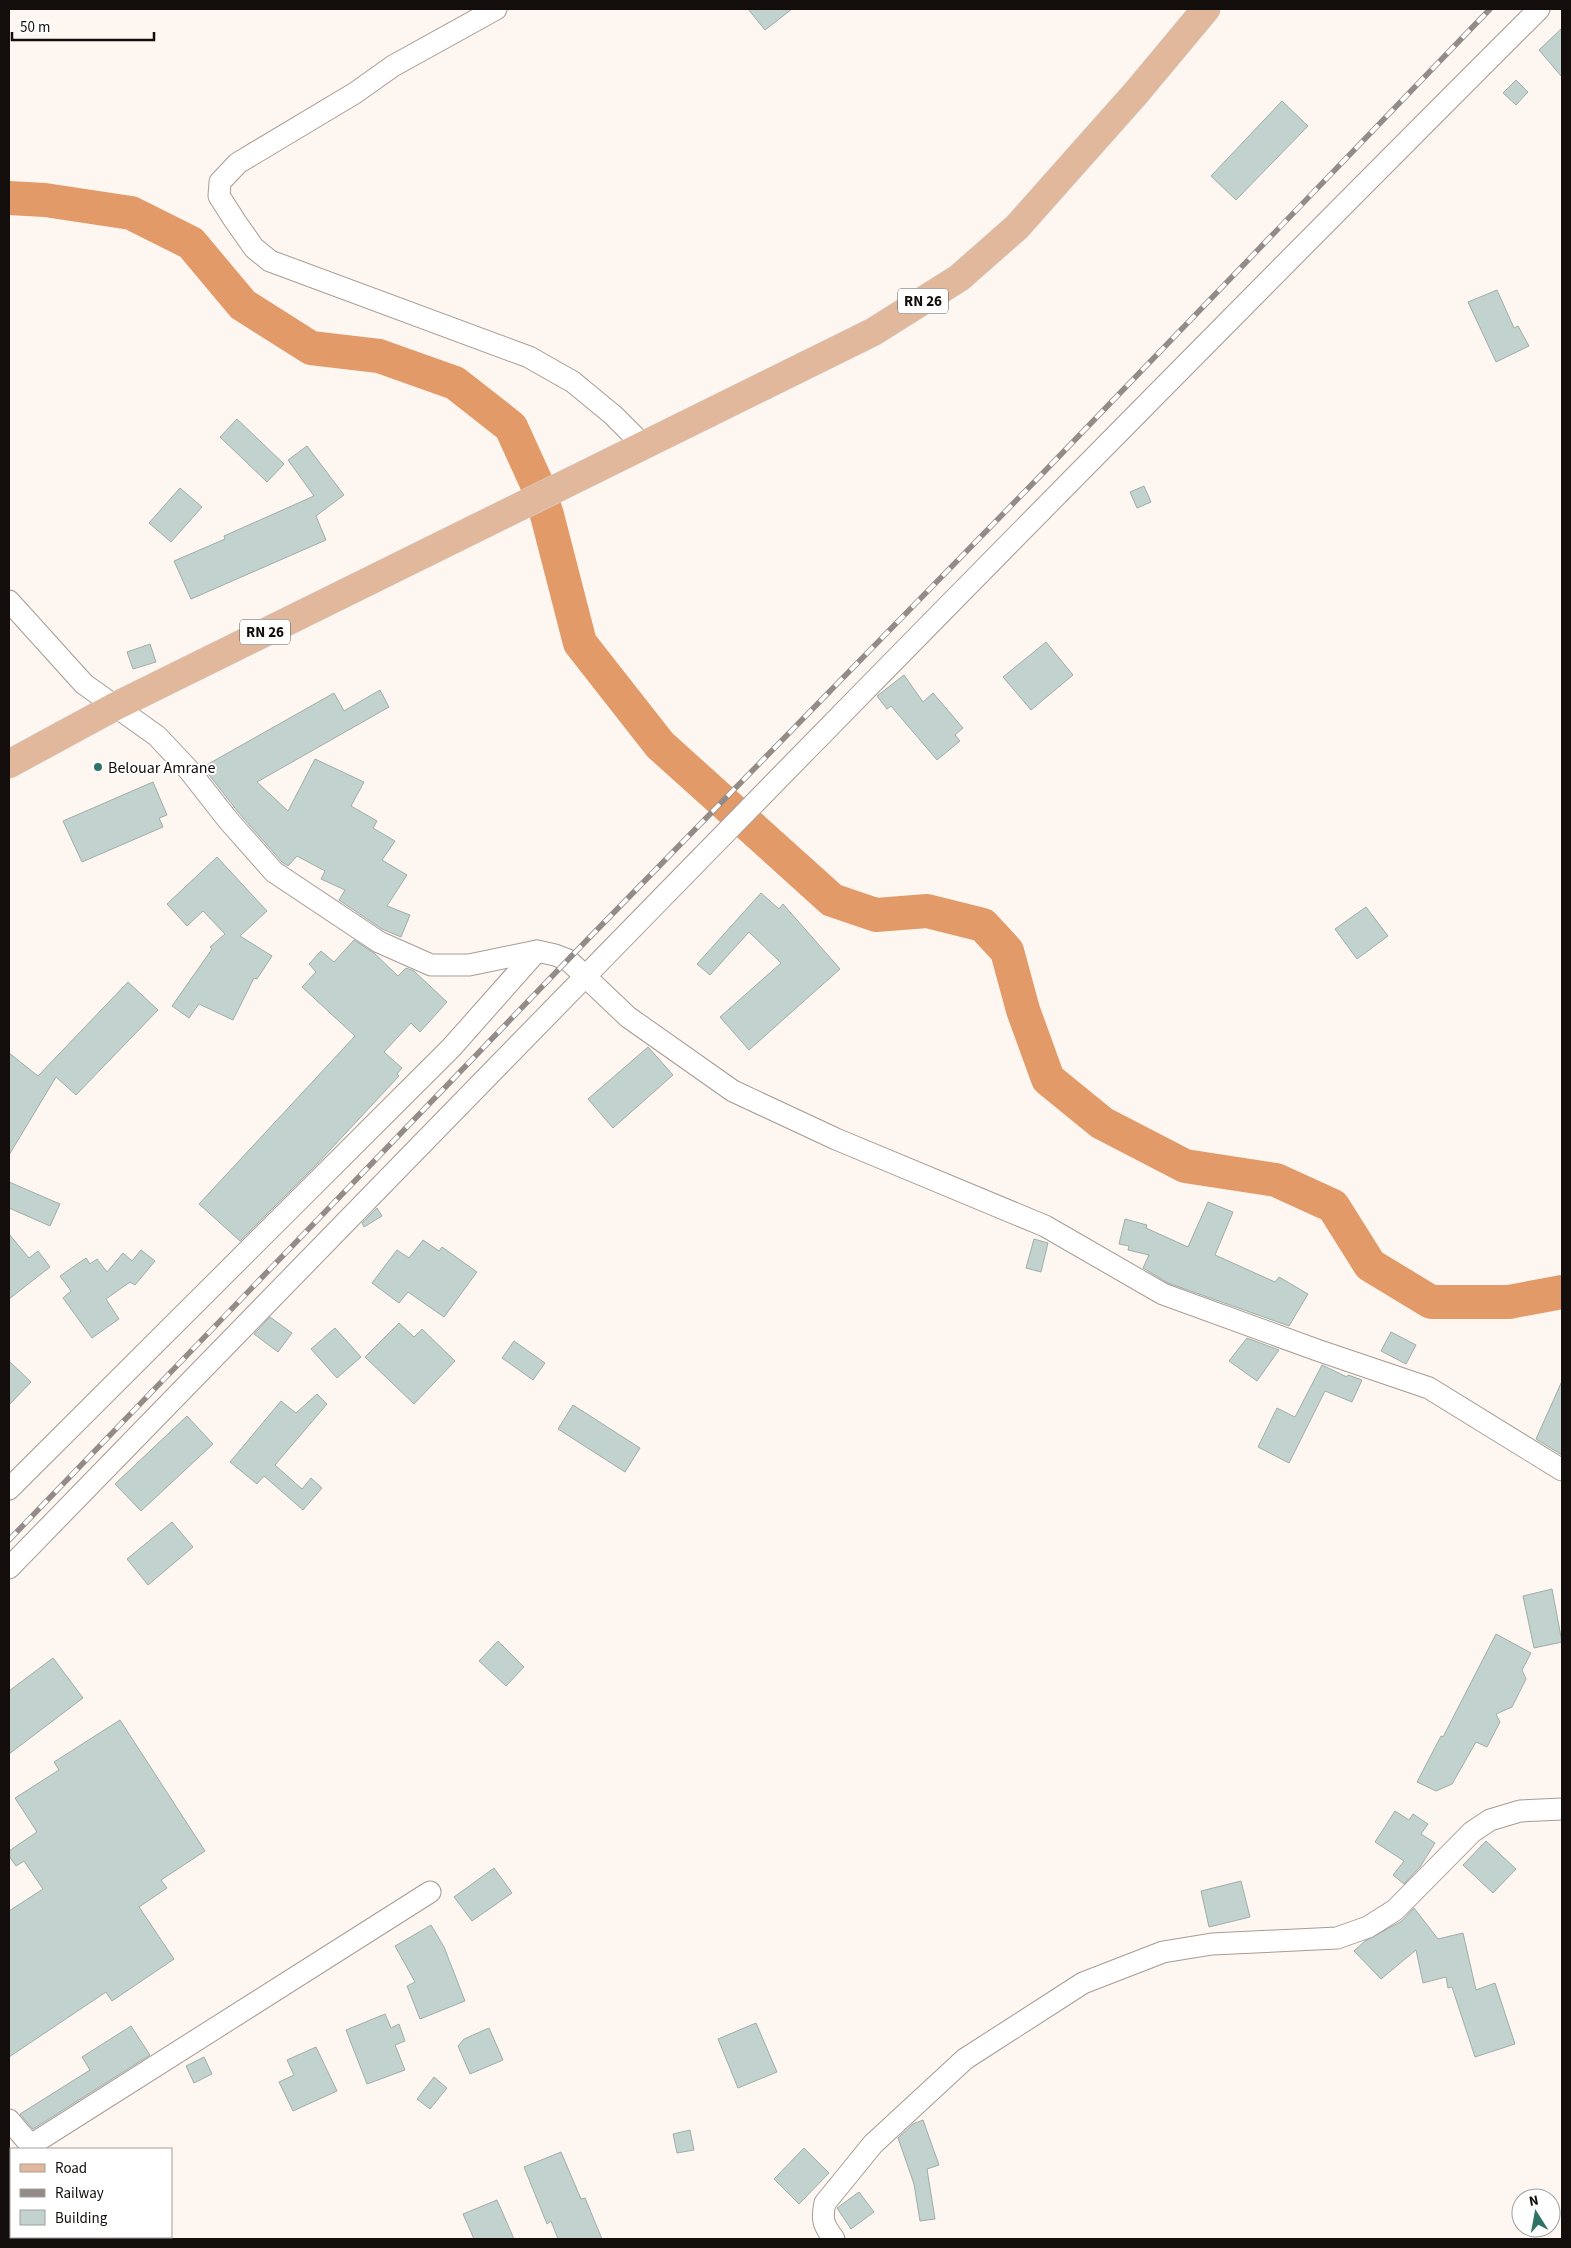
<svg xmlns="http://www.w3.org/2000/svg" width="1571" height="2248" font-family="'Source Sans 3',sans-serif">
<rect width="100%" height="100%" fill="#fef6f1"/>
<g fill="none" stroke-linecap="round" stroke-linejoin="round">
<polyline stroke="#e39a69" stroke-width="34" points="9,198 45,200 131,213 191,243 243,305 311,348 379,356 455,383 511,427 536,482 547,515 580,643 660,745 832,900 876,915 927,911 983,925 1007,951 1023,1010 1048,1079 1102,1123 1185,1166 1276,1180 1333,1206 1370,1265 1431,1302 1509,1302 1562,1292"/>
</g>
<g fill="#c2d2ce" stroke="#9faeaa">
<polygon points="748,9 792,9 765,30"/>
<polygon points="1562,28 1562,77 1539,50"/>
<polygon points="1516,80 1528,92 1516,105 1503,93"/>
<polygon points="1282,101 1308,126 1236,200 1211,176"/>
<polygon points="1497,290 1514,328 1518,326 1529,346 1496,362 1468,302"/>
<polygon points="237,419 284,464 267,482 220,437"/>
<polygon points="307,446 344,495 316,516 326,540 191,599 174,561 225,539 224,536 314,496 288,460"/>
<polygon points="1144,486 1151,502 1137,508 1130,492"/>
<polygon points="180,488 202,507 171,542 149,523"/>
<polygon points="1046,642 1073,675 1031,710 1003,677"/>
<polygon points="150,644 156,662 133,669 127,652"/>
<polygon points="904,675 923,702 933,693 963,728 955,735 960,741 937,760 891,706 887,709 877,696"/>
<polygon points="380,690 389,707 257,782 288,811 315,759 364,782 351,806 377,821 373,828 395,841 382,860 407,875 387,906 410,915 401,937 382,929 339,900 345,890 321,879 325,871 297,856 288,866 282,862 238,812 203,767 334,693 344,711"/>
<polygon points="153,782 167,815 159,818 163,827 82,862 63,821"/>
<polygon points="217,857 267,911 240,936 272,956 257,979 254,978 233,1020 199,1004 189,1018 172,1006 212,949 210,947 225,934 203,911 187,926 167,904"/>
<polygon points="761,893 779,909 783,904 840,969 749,1050 720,1017 781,963 749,932 710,975 697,964"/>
<polygon points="1366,907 1388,936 1357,959 1335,929"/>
<polygon points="354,940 374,953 398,976 406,968 414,971 447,1002 420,1032 411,1023 384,1052 402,1068 397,1074 399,1076 316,1165 240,1241 199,1204 355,1036 302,987 316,972 309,964 321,951 334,962"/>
<polygon points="128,982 158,1010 76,1095 56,1077 9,1155 9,1053 38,1076"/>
<polygon points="648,1047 673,1075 613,1128 588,1099"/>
<polygon points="9,1182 60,1204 50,1226 9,1208"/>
<polygon points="1208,1202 1233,1212 1215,1255 1275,1282 1279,1277 1308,1294 1289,1326 1168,1283 1143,1268 1149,1255 1128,1250 1129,1246 1119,1244 1125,1219 1147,1225 1146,1228 1188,1247"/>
<polygon points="377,1208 382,1216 364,1227 362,1223"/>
<polygon points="9,1234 29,1258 38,1251 50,1267 9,1299"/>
<polygon points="1034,1239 1048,1243 1041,1272 1026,1268"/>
<polygon points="423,1240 439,1251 442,1247 477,1272 444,1317 408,1292 399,1303 372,1283 397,1250 409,1258"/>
<polygon points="141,1250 155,1261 135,1285 130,1282 106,1299 119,1319 92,1338 63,1298 71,1291 60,1276 86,1258 90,1264 97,1259 107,1272 123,1253 132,1261"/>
<polygon points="270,1317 292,1333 278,1352 254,1334"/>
<polygon points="399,1323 414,1337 422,1329 455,1361 414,1404 365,1357"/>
<polygon points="335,1328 361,1357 337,1378 311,1349"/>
<polygon points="1391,1332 1416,1345 1406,1364 1381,1351"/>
<polygon points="1247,1338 1279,1350 1257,1381 1229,1361"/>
<polygon points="514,1341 545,1363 533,1380 502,1358"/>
<polygon points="9,1361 31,1382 9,1405"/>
<polygon points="1322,1365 1347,1377 1348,1375 1362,1380 1352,1402 1325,1391 1289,1463 1258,1447 1277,1408 1295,1417"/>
<polygon points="1562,1381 1562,1455 1536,1439"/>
<polygon points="317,1394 327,1404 275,1465 302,1489 311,1478 322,1488 303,1510 264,1476 257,1484 230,1462 281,1401 296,1413"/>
<polygon points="573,1405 640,1448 625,1472 558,1429"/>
<polygon points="187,1416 213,1444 141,1511 115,1484"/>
<polygon points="172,1522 193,1547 148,1585 127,1559"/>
<polygon points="1552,1589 1562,1642 1534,1648 1523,1596"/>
<polygon points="1496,1634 1531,1653 1522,1670 1526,1679 1512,1707 1496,1714 1500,1722 1487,1747 1476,1742 1452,1784 1436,1791 1417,1782 1441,1736 1443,1737"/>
<polygon points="498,1641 524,1667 506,1686 479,1661"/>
<polygon points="53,1658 83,1698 9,1754 9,1691"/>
<polygon points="120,1720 205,1851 161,1880 167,1888 139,1907 174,1959 112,2001 106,1992 9,2057 9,1911 43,1889 24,1861 16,1866 9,1856 9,1851 37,1832 15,1798 59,1770 54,1762"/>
<polygon points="1395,1811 1409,1820 1413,1814 1428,1824 1421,1834 1435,1843 1420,1867 1404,1884 1393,1875 1404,1861 1375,1842"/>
<polygon points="1486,1841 1516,1869 1493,1893 1463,1865"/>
<polygon points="494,1868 512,1893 472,1921 454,1897"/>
<polygon points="1241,1881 1250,1917 1209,1927 1201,1891"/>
<polygon points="1414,1908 1438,1939 1463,1933 1476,1990 1495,1983 1515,2044 1475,2057 1452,1987 1448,1988 1446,1977 1423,1983 1416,1950 1381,1979 1354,1951 1365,1941 1402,1921"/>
<polygon points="431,1925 444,1947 465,2001 420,2019 407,1986 415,1982 395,1946"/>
<polygon points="385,2014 391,2028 399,2024 405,2041 395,2045 405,2070 367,2084 346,2030"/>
<polygon points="756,2023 777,2072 738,2088 718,2039"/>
<polygon points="131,2026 150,2055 33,2129 20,2114 90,2070 82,2057"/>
<polygon points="489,2028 503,2060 470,2074 458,2046 464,2039"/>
<polygon points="316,2047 337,2091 293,2111 279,2082 294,2075 287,2060"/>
<polygon points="204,2057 212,2074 194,2083 186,2066"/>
<polygon points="434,2077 447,2088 430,2109 417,2099"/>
<polygon points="923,2120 939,2165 927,2169 935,2219 920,2221 914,2184 898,2138 913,2124"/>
<polygon points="690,2130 694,2150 677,2153 673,2134"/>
<polygon points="804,2148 829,2173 799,2204 774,2179"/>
<polygon points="561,2152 581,2199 585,2198 602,2239 558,2239 551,2221 547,2224 524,2167"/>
<polygon points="859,2192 874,2212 851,2229 837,2208"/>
<polygon points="497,2200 514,2239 474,2239 463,2214"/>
</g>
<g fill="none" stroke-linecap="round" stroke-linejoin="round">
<g stroke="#a79b94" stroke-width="23">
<g id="street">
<polyline points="496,9 393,66 355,93 238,163 220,182 219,196 235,221 254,248 270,261 529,357 573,382 613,415 644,446"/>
<polyline points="9,601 84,684 157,736 188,769 228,820 274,872 379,942 431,965 469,965 537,951 555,955 568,960 628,1017 733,1091 836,1139 1045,1226 1163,1294 1317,1350 1429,1388 1562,1470"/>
<polyline points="9,1489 451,1048 537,951"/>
<path d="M 9,1568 C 517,1046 1024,524 1539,9"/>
<polyline points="9,2120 34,2149"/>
<polyline points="31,2145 430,1892"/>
<polyline points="85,2237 86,2239"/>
<path d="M 834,2239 C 824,2226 821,2220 825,2203 L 873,2144 L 965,2059 L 1083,1983 L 1163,1952 L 1212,1944 L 1337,1938 L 1368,1927 L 1395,1910 L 1472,1832 L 1490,1820 L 1520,1811 L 1562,1809"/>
</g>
</g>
<g stroke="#d5d4d3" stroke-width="29">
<polyline id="primary" points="9,764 114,707 873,332 959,278 1017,227 1136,93 1206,9"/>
</g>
<use href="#street" stroke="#fff" stroke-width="21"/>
<use href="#primary" stroke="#e2b89d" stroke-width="28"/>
<g stroke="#928b87" stroke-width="5.5">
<polyline id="rail" points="9,1540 587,940 1043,473 1490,9"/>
</g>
<use href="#rail" stroke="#fff" stroke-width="4" stroke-dasharray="11" stroke-linecap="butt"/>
</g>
<circle fill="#2f7365" stroke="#fff" stroke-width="2" cx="98" cy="767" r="5"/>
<g text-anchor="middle" stroke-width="4" stroke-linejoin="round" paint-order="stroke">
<g fill="#fff" stroke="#5a5655" stroke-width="1">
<rect x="898" y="288.5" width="50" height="25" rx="4"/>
<rect x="240" y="619.5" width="50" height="25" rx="4"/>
</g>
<g font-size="15" font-weight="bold" fill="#130e0c">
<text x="923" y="306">RN 26</text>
<text x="265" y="637">RN 26</text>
</g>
<g font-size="16" fill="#130e0c" stroke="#fff" text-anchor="start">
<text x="108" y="773">Belouar Amrane</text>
</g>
</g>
<rect width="1571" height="2248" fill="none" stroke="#130e0c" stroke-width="20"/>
<rect x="10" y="2148" width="162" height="90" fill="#ffffff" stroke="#a19f9e"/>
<rect x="20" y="2164" width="25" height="8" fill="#e2b89d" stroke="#a19f9e"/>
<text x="55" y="2173" font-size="15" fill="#130e0c">Road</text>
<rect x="20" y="2189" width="25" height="8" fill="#928b87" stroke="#a19f9e"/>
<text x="55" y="2198" font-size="15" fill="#130e0c">Railway</text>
<rect x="20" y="2210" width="25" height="15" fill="#c2d2ce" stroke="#a19f9e"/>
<text x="55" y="2223" font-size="15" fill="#130e0c">Building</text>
<g transform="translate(1536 2213) rotate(349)"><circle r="24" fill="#ffffff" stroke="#a19f9e"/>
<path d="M0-4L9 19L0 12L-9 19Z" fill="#2f7365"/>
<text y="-8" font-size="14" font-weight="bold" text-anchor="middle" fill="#130e0c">N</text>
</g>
<path d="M12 32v8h142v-8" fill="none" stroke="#130e0c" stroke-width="2.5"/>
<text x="20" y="32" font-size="15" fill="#130e0c" stroke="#ffffff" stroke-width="4" paint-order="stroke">50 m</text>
</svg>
